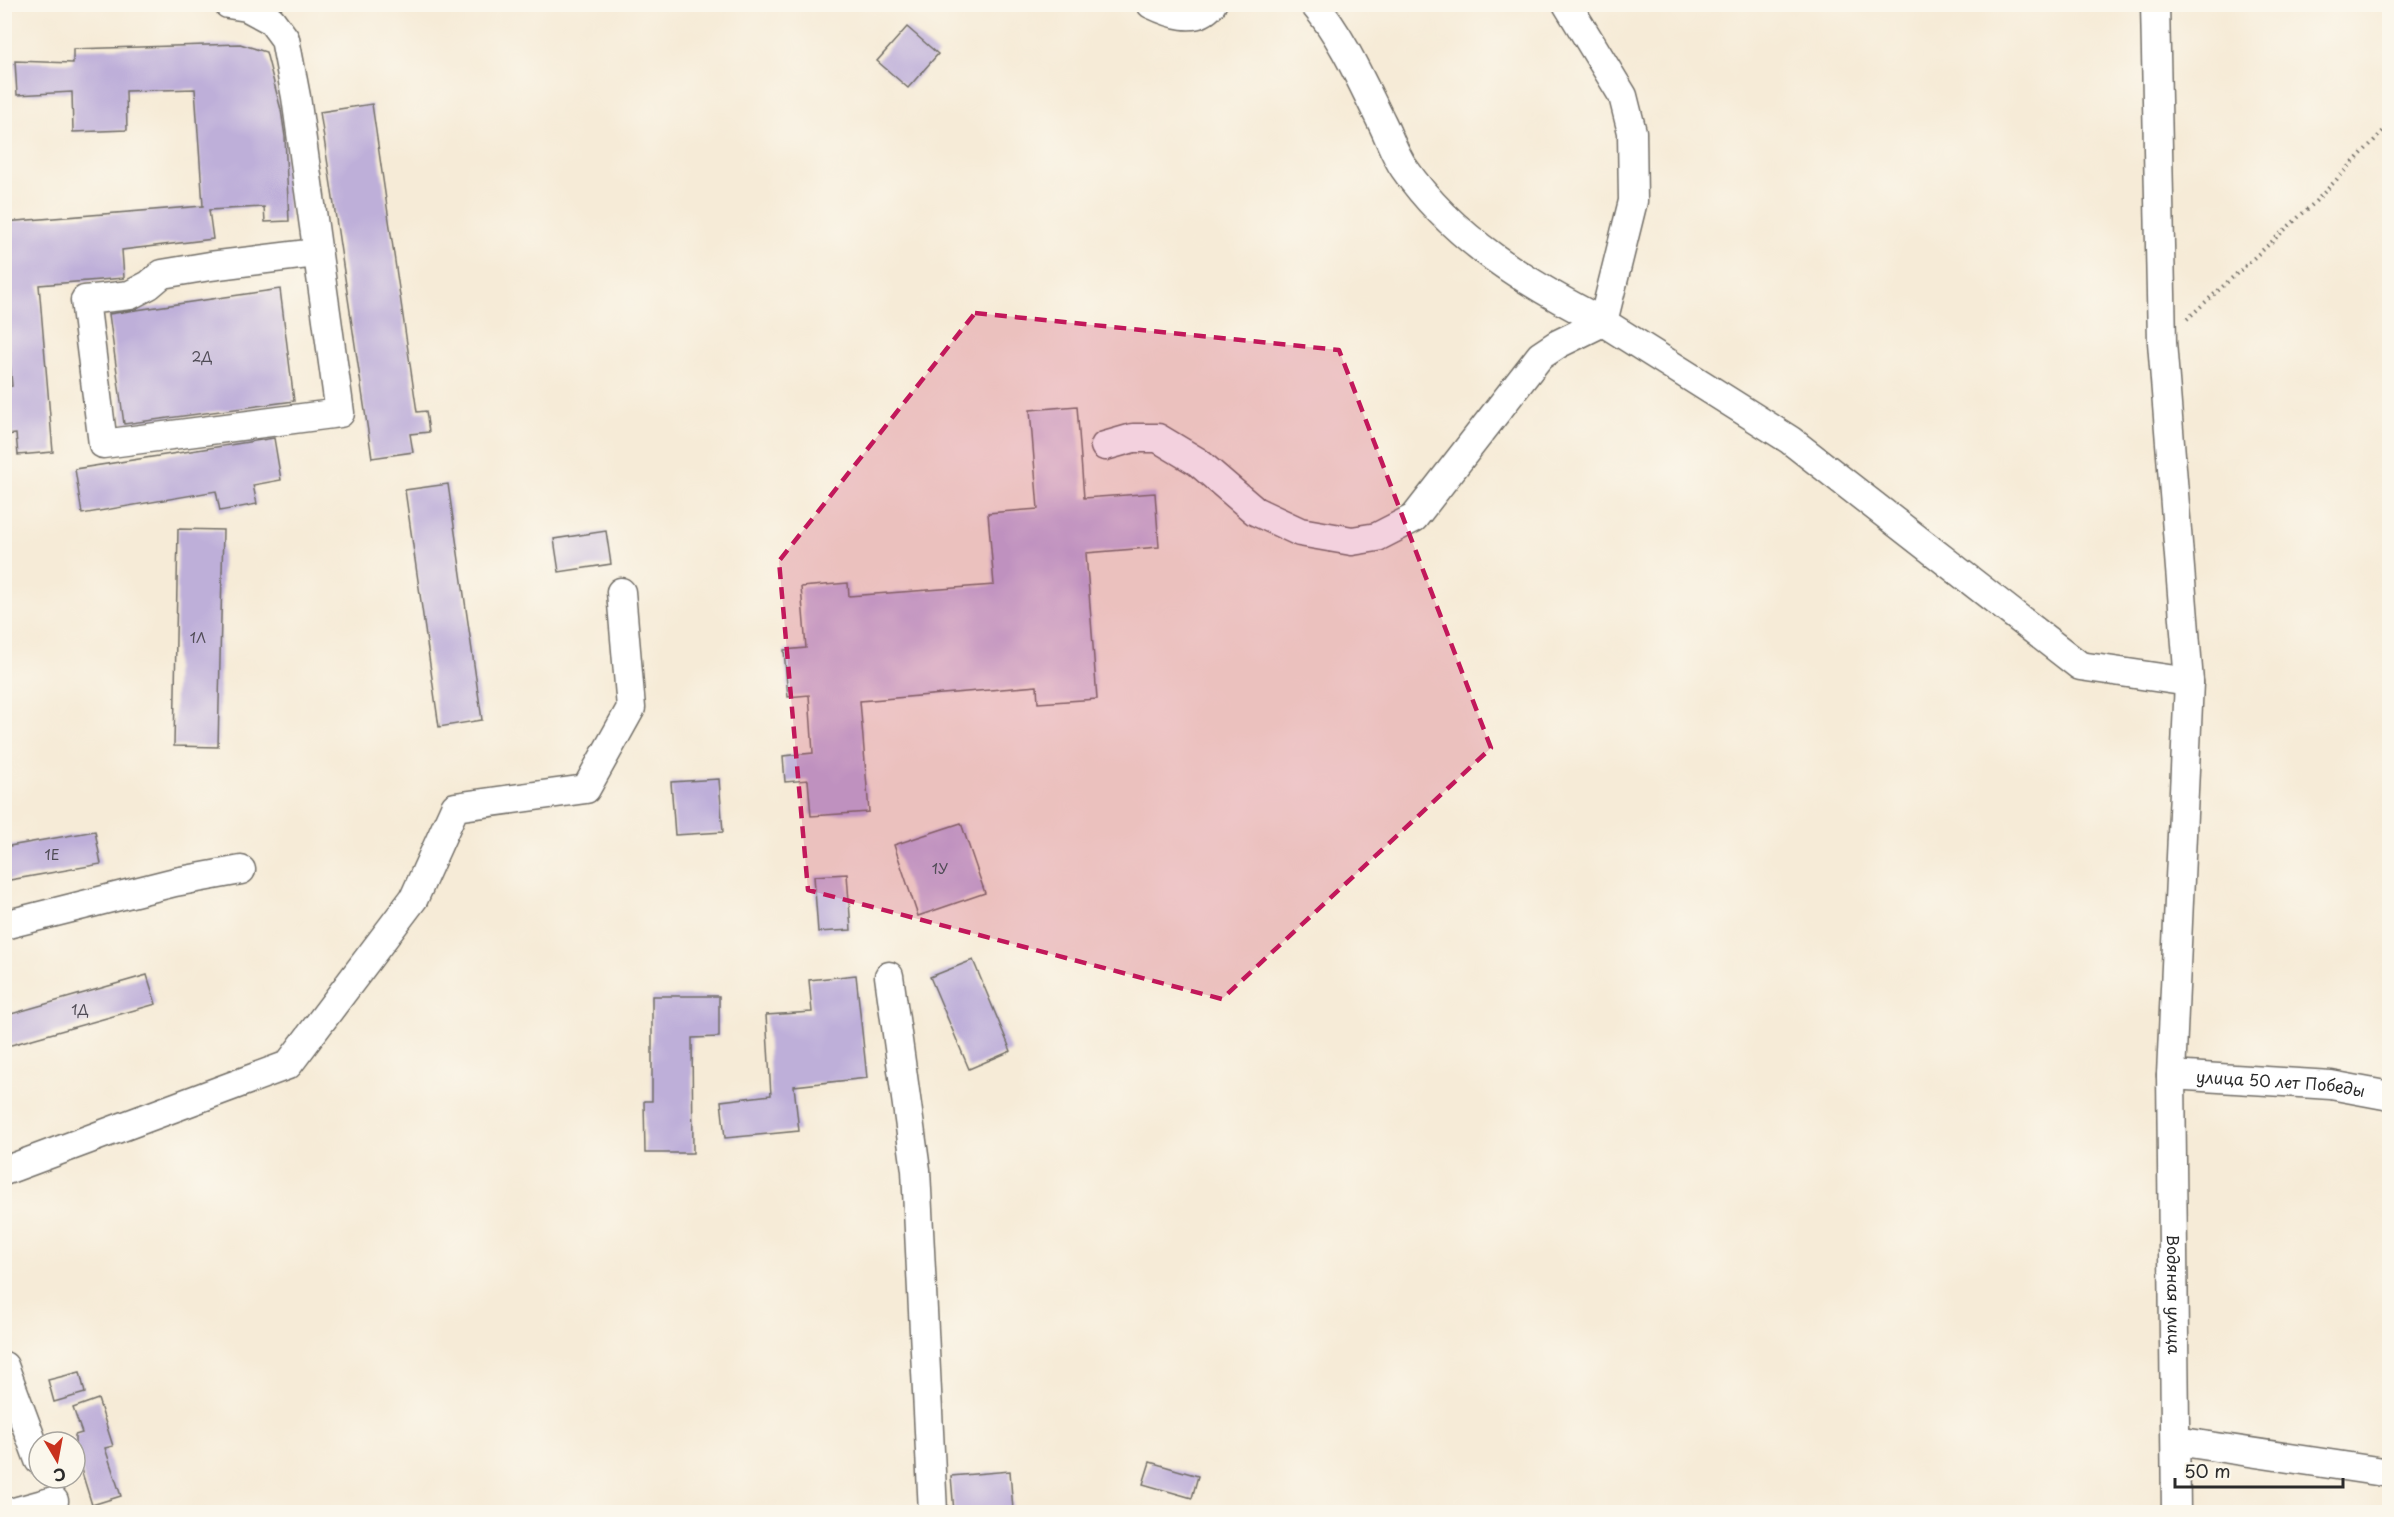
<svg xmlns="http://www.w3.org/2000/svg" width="2394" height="1517" font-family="'Playpen Sans',sans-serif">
<rect width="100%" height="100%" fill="#fbf7ec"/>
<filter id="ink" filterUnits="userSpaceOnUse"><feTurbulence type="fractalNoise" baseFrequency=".0167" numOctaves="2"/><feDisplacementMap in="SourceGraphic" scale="12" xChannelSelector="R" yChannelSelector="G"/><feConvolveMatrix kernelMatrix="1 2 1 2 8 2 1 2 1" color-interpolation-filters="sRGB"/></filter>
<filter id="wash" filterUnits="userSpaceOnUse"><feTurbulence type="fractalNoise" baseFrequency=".008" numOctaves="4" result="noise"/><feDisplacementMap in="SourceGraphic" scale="24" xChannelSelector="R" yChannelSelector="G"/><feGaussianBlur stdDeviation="1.35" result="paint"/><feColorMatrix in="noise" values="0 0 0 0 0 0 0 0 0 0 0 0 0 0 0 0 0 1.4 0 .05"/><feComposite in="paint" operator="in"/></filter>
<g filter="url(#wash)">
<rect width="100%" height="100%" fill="#f6ebd7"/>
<g id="blocks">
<g fill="#beafd9">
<polygon points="907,27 938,54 908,88 877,61"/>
<polygon points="240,44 266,52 281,110 285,137 289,221 265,222 264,207 209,210 213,239 122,250 124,278 39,285 53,452 18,455 16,434 4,435 4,387 12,386 4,291 4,222 203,206 195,89 126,91 127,130 73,132 72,92 17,95 15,61 73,63 73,49"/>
<polygon points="372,104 417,412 426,411 429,432 410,434 413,452 372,458 320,112"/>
<polygon points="280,289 294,401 124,424 109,314"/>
<polygon points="1077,406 1084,498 1155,493 1159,547 1086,553 1097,699 1038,703 1037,686 860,701 869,812 811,816 808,780 785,782 783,756 813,753 809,695 788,697 784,650 806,648 801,587 848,583 849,596 994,585 988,513 1038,509 1030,410"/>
<polygon points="274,438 281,480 253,485 257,504 220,511 216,491 82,514 75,469"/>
<polygon points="448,484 482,720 439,727 405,490"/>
<polygon points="178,529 223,530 218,747 174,746"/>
<polygon points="606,531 611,564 559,572 554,539"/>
<polygon points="719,779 723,832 675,835 671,782"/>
<polygon points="961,823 985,893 918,916 894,845"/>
<polygon points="95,831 101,864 4,881 4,847"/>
<polygon points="847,874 851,930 818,932 814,876"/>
<polygon points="973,960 1011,1051 969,1069 930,977"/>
<polygon points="147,975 156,1004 4,1047 4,1016"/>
<polygon points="856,975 867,1078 794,1086 799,1131 725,1138 721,1101 771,1095 766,1015 812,1012 809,980"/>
<polygon points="652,996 719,996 719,1037 692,1038 693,1153 645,1153 644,1101 652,1101"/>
<polygon points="80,1372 85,1393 54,1402 48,1380"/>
<polygon points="98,1399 113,1446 105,1448 121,1496 92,1505 75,1450 75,1435 82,1433 73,1408"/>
<polygon points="1150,1462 1198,1476 1192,1498 1143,1484"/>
<polygon points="1010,1471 1013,1510 954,1512 951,1476"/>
</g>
</g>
</g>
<g filter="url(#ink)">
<use href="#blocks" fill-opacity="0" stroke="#726e67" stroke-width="1.5"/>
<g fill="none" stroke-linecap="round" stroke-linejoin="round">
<g stroke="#726e67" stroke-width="31">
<g id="minor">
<polyline points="228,4 247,7 271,20 285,39 296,97 340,413 103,444 85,300 130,295 149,285 162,274 210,266 316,253"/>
<path d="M 1151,4 C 1170,13 1196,24 1212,4"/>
<path d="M 1314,4 C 1343,38 1362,83 1382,123 C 1389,137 1395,155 1404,168 C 1453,239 1528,284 1603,322"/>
<polyline points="1567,4 1623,96 1632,132 1633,201 1603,322 1790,440 2080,666 2189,682"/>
<path id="s1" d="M 2155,4 L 2162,342 L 2189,682 L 2171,1075 L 2176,1512"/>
<polyline points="1105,446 1133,438 1158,438 1198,462 1255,511 1300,532 1352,541 1377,537 1414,518 1540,356 1558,344 1603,322"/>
<polyline points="4,925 175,882 241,870"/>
<polyline points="889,976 916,1170 933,1512"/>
<path id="s2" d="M 2171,1075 L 2331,1085 L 2390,1096"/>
<polyline points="4,1171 288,1065 414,898 455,807 586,789 631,708 621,592"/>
<polyline points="4,1366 39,1460"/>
<polyline points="2176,1441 2390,1473"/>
<polyline points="14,1512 54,1501"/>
</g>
</g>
<polyline stroke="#726e67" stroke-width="4" stroke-dasharray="1.5 4.5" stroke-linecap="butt" points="2187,319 2313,204 2390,124"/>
<use href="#minor" stroke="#fff" stroke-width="28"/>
</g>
</g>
<path fill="#c2185b" fill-opacity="0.2" stroke="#c2185b" stroke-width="4.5" stroke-dasharray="12 8" stroke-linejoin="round" d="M 975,313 L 1339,350 L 1491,748 L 1222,999 L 808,890 L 779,561 Z"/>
<g text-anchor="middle" stroke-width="5" stroke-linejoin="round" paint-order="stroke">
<g font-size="14" fill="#504c56">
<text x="202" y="362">2Д</text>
<text x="198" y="643">1Л</text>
<text x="52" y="860">1Е</text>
<text x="940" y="874">1У</text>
<text x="80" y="1015">1Д</text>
</g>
<g font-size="16" fill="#2b2b2b" stroke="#fbf7ec">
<text dy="6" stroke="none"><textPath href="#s2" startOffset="110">улица 50 лет Победы</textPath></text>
<text dy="6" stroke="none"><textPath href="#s1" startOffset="1292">Водяная улица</textPath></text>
</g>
</g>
<rect width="2394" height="1517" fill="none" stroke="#fbf7ec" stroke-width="24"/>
<g transform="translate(57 1460) rotate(170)"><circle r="28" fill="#fbf7ec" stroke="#a8a59f" stroke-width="1.5"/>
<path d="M0-4.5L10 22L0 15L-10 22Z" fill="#c8321e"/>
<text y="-9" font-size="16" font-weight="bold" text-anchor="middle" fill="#2b2b2b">С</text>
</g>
<path d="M2175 1478v9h168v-9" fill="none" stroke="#2b2b2b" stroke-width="3"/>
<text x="2184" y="1478" font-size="18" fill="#2b2b2b" stroke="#fbf7ec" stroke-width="4.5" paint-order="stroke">50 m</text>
</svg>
